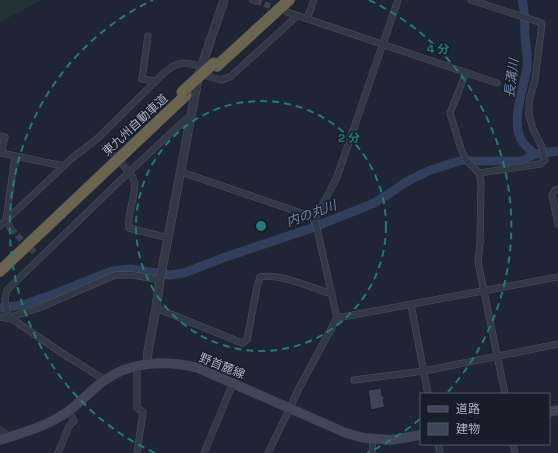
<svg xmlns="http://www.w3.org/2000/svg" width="558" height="453" font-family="'Space Grotesk','Noto Sans JP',sans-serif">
<rect width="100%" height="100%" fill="#1f2535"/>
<polygon fill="#213136" points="0,0 42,0 0,22"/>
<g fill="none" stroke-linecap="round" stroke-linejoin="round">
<g stroke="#323f5c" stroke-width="9">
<path d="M 522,0 C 526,12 524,24 525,37 C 526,47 528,58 527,68 C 524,87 510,123 522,141 C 525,146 530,150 535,154"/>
<polyline points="0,308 23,305 57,293 112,271 131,269 169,275 184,273 223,258 309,229 362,208 374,203 390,193 406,182 428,171 456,162 464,160 469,161 522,161 535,154 558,151"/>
</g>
</g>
<polygon fill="#3d4558" stroke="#1a1f2c" points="381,388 382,396 384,396 384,399 383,400 385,407 371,410 368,390"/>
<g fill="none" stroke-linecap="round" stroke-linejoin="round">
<g stroke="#3b4151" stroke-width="6" stroke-dasharray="6 3" stroke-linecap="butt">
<polyline points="256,1 281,10"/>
<polyline points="103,144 120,162"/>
<polyline points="11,229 35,253"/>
</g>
<g stroke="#4d5261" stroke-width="7">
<g id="minor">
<polyline points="253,0 256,1"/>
<polyline points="471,0 542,23 535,80 529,101 529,115 533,129 542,147 545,160 540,164 479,173"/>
<polyline points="287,12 497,83"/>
<polyline points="307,19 314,0"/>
<polyline points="148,36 142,79 154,81"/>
<polyline points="466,73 450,113 461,149 466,160 479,173 481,182 480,243 478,262 505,394"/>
<polyline points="200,74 221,80 230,77 297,16"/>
<polyline points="0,136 5,137 1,153 63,166"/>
<path d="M 122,164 C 125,168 130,172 132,176 C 140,189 126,213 129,228 L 168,238"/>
<polyline points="181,172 313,217 316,224 337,318 299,388 290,408 268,453"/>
<polyline points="558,189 554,191 552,195 558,224"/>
<polyline points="314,221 337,177 398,0"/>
<path d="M 0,226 L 71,159 L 98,138 L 166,71 C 180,61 185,62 201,66"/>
<polyline points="11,229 6,220 15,157"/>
<polyline points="411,305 428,394"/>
<path d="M 156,308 L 242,343 L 247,340 L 257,287 L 260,277 C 281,273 312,288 332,294"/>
<polyline points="0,317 12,319 62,353 105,380"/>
<polyline points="8,318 5,299 7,290 129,172 186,119 191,119"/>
<polyline points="8,318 39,308 115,275 133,275 160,280"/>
<polyline points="337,318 558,277"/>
<polyline points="354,380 424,371 558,344"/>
<polyline points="0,430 10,437"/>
<polyline points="438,444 440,453"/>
<polyline points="513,444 515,453"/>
<polyline points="58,453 69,426 74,421 69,411"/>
<polyline points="137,453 143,412 137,408 137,366"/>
<polyline points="204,453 233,383"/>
<polyline points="372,453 373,439"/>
</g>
</g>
<g stroke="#4d5261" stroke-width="9">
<polyline id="tertiary" points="147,364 148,351 156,308 160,280 199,74 224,0"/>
</g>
<g stroke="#3c414f" stroke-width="10">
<g id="secondary">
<polyline points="549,412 558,410"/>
<path d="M 0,440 C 23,433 50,425 70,410 C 82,401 92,389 105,380 C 131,361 168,360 198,368 L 346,433 L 364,438 L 391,440 L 421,435"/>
</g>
</g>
<g stroke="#3a3f4d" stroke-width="12">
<g id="motorway">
<polyline points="217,66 289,0"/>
<polyline points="0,271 186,95"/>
</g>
</g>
<use href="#minor" stroke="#323845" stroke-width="6"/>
<use href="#tertiary" stroke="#323845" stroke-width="8"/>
<use href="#secondary" stroke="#404658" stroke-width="9"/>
<use href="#motorway" stroke="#6b644f" stroke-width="11"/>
<g stroke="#3a3f4d" stroke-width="12" stroke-linecap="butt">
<polyline id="motorway-bridge" points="182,92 214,63"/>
</g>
<use href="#motorway-bridge" stroke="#6b644f" stroke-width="11"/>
</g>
<g fill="none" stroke="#1f7c76" stroke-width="2" stroke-dasharray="7 5">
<circle cx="261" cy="226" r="125"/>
<path d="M420 419A250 250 0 0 1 367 453M155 453A250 250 0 0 1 153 0M369 0A250 250 0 0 1 447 393"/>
</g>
<g text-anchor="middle" stroke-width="3" stroke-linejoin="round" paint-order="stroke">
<g font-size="12" fill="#acb2c3" stroke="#181d2a">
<text transform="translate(135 125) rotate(-43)" y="4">東九州自動車道</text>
<text transform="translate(222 366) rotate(22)" y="4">野首麓線</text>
</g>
<g font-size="13" font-style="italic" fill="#7485ab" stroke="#181d2a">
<text transform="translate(511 78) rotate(-83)" y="5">長溝川</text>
<text transform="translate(311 213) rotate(-20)" y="5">内の丸川</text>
</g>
</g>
<circle cx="261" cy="226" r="6" fill="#1f7c76" stroke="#181d2a" stroke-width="2"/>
<g font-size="12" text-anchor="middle" font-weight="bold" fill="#1f7c76" stroke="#181d2a" stroke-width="3" stroke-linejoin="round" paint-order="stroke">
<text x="438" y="53">4 分</text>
<text x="349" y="142">2 分</text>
</g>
<rect x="420" y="393" width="130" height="52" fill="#181d2a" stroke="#535967"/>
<rect x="428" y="406" width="20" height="6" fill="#404658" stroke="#535967"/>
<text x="456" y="413" font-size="12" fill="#acb2c3">道路</text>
<rect x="428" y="423" width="20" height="12" fill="#3d4558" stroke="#535967"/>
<text x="456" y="433" font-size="12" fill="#acb2c3">建物</text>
</svg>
